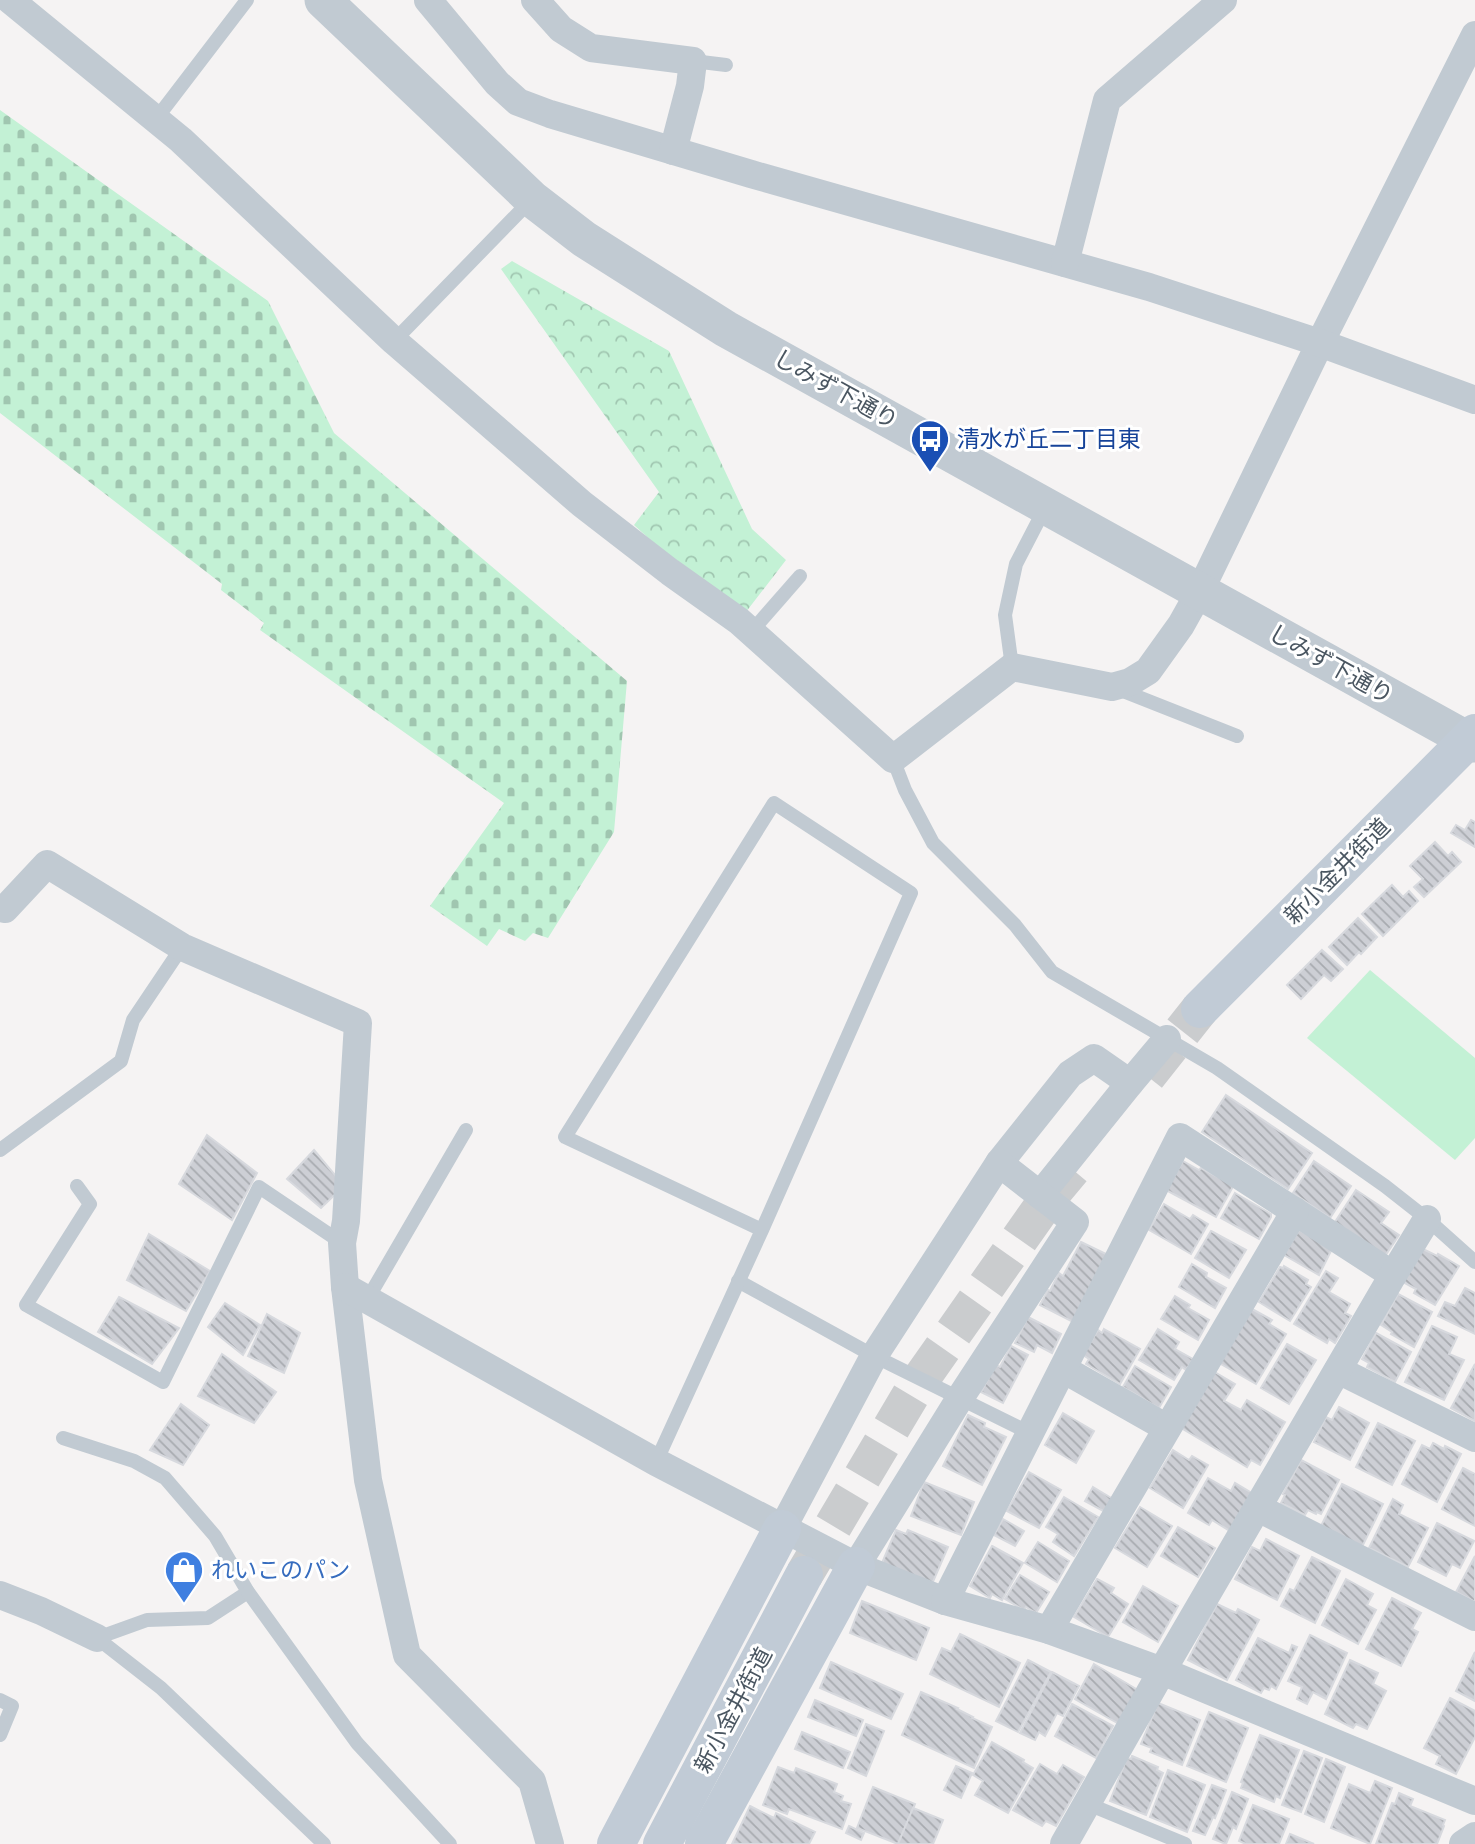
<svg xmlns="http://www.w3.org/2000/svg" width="1475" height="1844" font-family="Poppins,'Noto Sans JP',sans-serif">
<defs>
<pattern id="forest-crowns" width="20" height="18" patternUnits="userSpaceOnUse" patternTransform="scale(1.75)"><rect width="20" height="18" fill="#c3f1d5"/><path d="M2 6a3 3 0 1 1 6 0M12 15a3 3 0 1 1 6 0" fill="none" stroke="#a0c6b0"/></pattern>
<pattern id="cemetery-stones" width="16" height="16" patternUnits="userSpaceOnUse" patternTransform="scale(1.75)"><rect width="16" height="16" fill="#c3f1d5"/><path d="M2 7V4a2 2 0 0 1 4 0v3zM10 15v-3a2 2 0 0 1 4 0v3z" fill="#a0c6b0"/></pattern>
<pattern id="building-back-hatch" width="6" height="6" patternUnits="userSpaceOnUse" patternTransform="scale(1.75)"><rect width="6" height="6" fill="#cdcfd5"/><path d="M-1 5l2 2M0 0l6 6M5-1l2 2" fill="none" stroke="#a8abb0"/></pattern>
</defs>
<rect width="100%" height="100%" fill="#f5f3f3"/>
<polygon fill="url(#forest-crowns)" points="512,261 669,351 752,529 786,560 739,621 634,525 659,492 501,269"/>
<polygon fill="url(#cemetery-stones)" points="0,110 268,301 334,433 627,681 614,832 548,938 533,933 525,941 499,929 487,946 430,906 504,803 260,630 264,623 221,590 222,584 0,413"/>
<polygon fill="#c3f1d5" points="1370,970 1475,1058 1475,1138 1455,1160 1307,1038"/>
<g fill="url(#building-back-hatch)" stroke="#d7d9de" stroke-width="2">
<polygon points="1471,820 1475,822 1475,847 1451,833 1456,825 1465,830"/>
<polygon points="1435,842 1448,856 1452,852 1461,862 1424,897 1414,887 1423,879 1410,866"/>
<polygon points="1392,885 1403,897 1409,891 1418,901 1383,936 1362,914"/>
<polygon points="1358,918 1377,937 1361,954 1359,952 1347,965 1329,947"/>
<polygon points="1322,950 1343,969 1331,981 1324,975 1301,999 1287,985"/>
<polygon points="1226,1095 1312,1153 1288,1189 1202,1132"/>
<polygon points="207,1135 257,1173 232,1220 179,1184"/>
<polygon points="314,1150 344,1186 321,1208 287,1179"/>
<polygon points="1183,1161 1199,1170 1201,1168 1216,1176 1235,1183 1216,1217 1166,1190"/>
<polygon points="1314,1161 1351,1186 1330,1218 1293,1193"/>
<polygon points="1356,1190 1389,1212 1381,1223 1399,1235 1385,1256 1335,1222"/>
<polygon points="1235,1193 1271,1214 1271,1217 1259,1239 1221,1218"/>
<polygon points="1164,1204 1190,1219 1193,1215 1208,1224 1191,1254 1149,1230"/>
<polygon points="1299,1230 1332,1249 1319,1275 1284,1255"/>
<polygon points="1211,1231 1246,1250 1229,1278 1195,1258"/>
<polygon points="149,1234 210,1271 186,1311 127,1280"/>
<polygon points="1081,1242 1108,1255 1073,1322 1040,1305 1048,1290 1050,1291 1059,1273 1063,1276"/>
<polygon points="1423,1249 1437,1256 1438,1254 1459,1266 1435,1305 1414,1293 1416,1289 1403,1282"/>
<polygon points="1192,1264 1207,1273 1206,1277 1226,1288 1215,1308 1179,1287"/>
<polygon points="1284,1266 1308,1280 1306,1284 1311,1287 1290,1321 1259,1302 1280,1267 1283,1268"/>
<polygon points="1326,1271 1338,1278 1329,1292 1350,1304 1345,1313 1351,1316 1335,1343 1329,1339 1327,1343 1294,1324"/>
<polygon points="1465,1288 1475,1293 1475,1334 1438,1316 1445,1302 1455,1306"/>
<polygon points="1398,1294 1432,1312 1414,1347 1391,1334 1392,1332 1381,1325"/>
<polygon points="1175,1296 1190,1305 1188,1308 1209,1320 1198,1340 1161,1319"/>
<polygon points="119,1297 179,1328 152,1364 98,1332"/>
<polygon points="225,1303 260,1325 243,1355 208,1327"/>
<polygon points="1252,1309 1272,1320 1269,1324 1286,1334 1256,1384 1219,1363"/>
<polygon points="267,1314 300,1333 284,1373 248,1356"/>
<polygon points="1028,1317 1061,1334 1052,1353 1037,1345 1034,1352 1015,1343"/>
<polygon points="1432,1326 1457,1337 1449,1354 1464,1360 1444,1400 1405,1382"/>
<polygon points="1104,1329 1140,1349 1120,1384 1086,1364 1089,1359 1083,1355 1098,1330 1102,1333"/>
<polygon points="1158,1329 1179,1342 1175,1349 1193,1359 1186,1370 1182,1367 1174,1380 1139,1360"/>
<polygon points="1376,1333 1411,1352 1395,1382 1367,1367 1369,1363 1362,1359"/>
<polygon points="1287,1344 1316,1360 1289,1404 1261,1388"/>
<polygon points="1011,1346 1028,1355 1003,1403 981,1392 996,1365 1000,1367"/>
<polygon points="222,1354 276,1392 254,1423 198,1396"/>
<polygon points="1475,1364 1475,1421 1451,1408"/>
<polygon points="1135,1366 1171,1387 1159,1408 1123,1387"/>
<polygon points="1213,1371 1235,1384 1224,1401 1241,1410 1247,1400 1285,1422 1260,1465 1251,1460 1247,1467 1181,1428"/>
<polygon points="181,1404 209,1425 183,1465 150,1450"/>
<polygon points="1339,1407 1369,1423 1350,1460 1314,1442 1326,1417 1332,1420"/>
<polygon points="1063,1413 1094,1431 1076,1463 1045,1445"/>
<polygon points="968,1415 985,1423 984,1427 1006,1437 982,1485 943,1466"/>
<polygon points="1378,1423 1415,1441 1392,1485 1356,1467"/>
<polygon points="1433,1443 1444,1449 1445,1446 1461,1454 1437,1502 1402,1484 1422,1445 1430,1449"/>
<polygon points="1173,1450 1189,1460 1192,1456 1208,1465 1183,1508 1150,1488"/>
<polygon points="1301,1460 1339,1480 1321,1514 1317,1512 1316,1514 1308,1510 1305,1515 1281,1503 1285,1495 1283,1494"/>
<polygon points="1463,1468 1475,1474 1475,1526 1442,1509"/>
<polygon points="1029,1472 1061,1490 1039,1528 1007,1511"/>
<polygon points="1208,1478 1231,1491 1235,1483 1252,1493 1230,1531 1212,1520 1209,1525 1188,1513"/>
<polygon points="924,1482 974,1502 961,1535 911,1516"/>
<polygon points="1342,1484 1383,1504 1362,1547 1321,1526"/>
<polygon points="1093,1487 1113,1499 1105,1512 1085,1501"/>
<polygon points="1064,1497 1098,1517 1074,1556 1053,1542 1058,1534 1046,1527"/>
<polygon points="1393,1499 1403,1505 1399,1514 1428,1528 1408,1567 1369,1548"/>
<polygon points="1140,1507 1172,1526 1147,1567 1115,1548"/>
<polygon points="1003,1519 1024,1531 1015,1546 994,1535"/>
<polygon points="1437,1523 1474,1541 1460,1568 1452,1564 1446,1576 1418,1562"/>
<polygon points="1178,1527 1215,1548 1198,1577 1161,1556"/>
<polygon points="896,1530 906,1534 908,1530 948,1547 932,1584 882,1563"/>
<polygon points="1266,1539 1299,1556 1277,1600 1235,1579 1252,1547 1260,1551"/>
<polygon points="1038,1542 1069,1561 1057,1582 1025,1563"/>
<polygon points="992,1546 1023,1563 1002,1600 992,1594 990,1598 970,1586"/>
<polygon points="1475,1556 1475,1602 1456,1592"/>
<polygon points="1312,1557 1340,1571 1315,1623 1281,1606 1290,1589 1294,1591"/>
<polygon points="1020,1575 1049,1592 1036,1613 1026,1607 1024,1610 1005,1599"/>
<polygon points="1097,1579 1114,1588 1111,1593 1128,1604 1108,1637 1074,1617"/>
<polygon points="1346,1579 1373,1594 1367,1605 1376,1610 1358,1644 1322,1625"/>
<polygon points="1143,1586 1178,1606 1158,1642 1123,1622"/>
<polygon points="1392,1598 1421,1613 1412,1629 1418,1632 1401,1666 1366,1649"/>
<polygon points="862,1601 929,1628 916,1660 850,1633"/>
<polygon points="1217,1604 1236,1613 1238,1609 1259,1620 1227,1680 1188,1660"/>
<polygon points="960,1634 1020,1663 999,1707 930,1674 942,1648 951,1652"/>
<polygon points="1310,1635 1347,1653 1326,1699 1313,1692 1307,1704 1297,1699 1302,1687 1288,1681"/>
<polygon points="1258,1638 1289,1653 1292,1645 1297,1647 1276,1689 1271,1686 1269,1690 1264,1688 1261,1693 1236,1680"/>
<polygon points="1475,1652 1475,1701 1456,1691"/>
<polygon points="1028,1660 1051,1672 1018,1732 996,1721"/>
<polygon points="1350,1660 1378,1673 1373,1684 1386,1691 1367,1729 1356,1724 1353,1728 1325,1714"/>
<polygon points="831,1662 903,1694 891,1719 820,1688"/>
<polygon points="1094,1664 1138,1690 1119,1724 1075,1699"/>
<polygon points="1052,1672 1079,1686 1063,1716 1057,1713 1045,1736 1039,1732 1035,1740 1020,1733"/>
<polygon points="921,1692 958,1708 957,1709 973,1717 972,1718 992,1727 974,1768 902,1735"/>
<polygon points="1450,1698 1475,1711 1475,1737 1456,1774 1436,1764 1440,1756 1424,1748"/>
<polygon points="815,1700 863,1720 856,1736 808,1717"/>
<polygon points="1158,1703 1200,1720 1182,1765 1150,1752 1152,1748 1141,1744"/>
<polygon points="1072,1704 1113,1726 1096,1758 1055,1736"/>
<polygon points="1209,1712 1248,1728 1226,1782 1187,1766"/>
<polygon points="866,1724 884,1731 866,1776 848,1768"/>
<polygon points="802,1732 850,1752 843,1768 795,1749"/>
<polygon points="1260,1735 1299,1750 1280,1798 1276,1796 1274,1802 1241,1788 1243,1783 1241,1782"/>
<polygon points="992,1742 1024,1760 1023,1762 1033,1768 1008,1813 975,1795 983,1781 973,1775"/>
<polygon points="1304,1751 1322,1758 1301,1812 1282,1805"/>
<polygon points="1132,1756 1158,1767 1157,1770 1163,1773 1146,1815 1110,1801 1127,1758 1131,1759"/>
<polygon points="1326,1759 1345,1767 1324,1822 1305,1814"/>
<polygon points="1040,1764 1057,1774 1063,1765 1084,1777 1056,1826 1046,1821 1042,1826 1013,1810"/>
<polygon points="956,1766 972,1773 961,1798 944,1790"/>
<polygon points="778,1767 794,1773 796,1768 837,1784 834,1792 843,1796 841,1801 851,1804 842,1829 789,1809 787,1814 763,1805"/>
<polygon points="1168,1770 1205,1785 1187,1832 1150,1817"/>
<polygon points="1375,1781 1392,1788 1370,1844 1331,1828 1349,1784 1370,1793"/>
<polygon points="1212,1785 1226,1790 1215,1818 1213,1817 1205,1835 1193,1831"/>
<polygon points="873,1787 915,1804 898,1844 857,1828"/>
<polygon points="1232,1792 1248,1799 1236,1829 1233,1827 1226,1844 1213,1839"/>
<polygon points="1399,1793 1413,1799 1410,1806 1445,1820 1443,1825 1444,1826 1437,1844 1376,1844 1392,1803 1395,1804"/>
<polygon points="1253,1805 1289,1819 1279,1844 1246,1844 1239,1841"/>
<polygon points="750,1806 774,1818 776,1813 815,1832 809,1844 732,1844"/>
<polygon points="913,1808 943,1820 933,1844 898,1844"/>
<polygon points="849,1826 864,1833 861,1840 846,1833"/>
<polygon points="1290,1834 1314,1844 1286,1844"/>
</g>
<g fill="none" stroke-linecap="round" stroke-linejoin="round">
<g stroke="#caccce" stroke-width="38" stroke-dasharray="38 19" stroke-linecap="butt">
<polyline points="1147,1076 1200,1009"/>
<polyline points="804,1575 916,1386 1052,1193 1072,1169"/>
</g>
<g stroke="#c1cad2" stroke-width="14">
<polyline points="693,61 726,65"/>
<polyline points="156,119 247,0"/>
<polyline points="394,341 531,200"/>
<polyline points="751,632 800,576"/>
<polyline points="1012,667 1005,615 1016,564 1046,506"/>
<polyline points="1118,689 1237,736"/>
<polyline points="893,759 905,790 933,843 1015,925 1052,972 1217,1068 1385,1186 1427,1219 1475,1262"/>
<polyline points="0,1150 121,1061 133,1020 182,947"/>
<polyline points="77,1186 90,1204 26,1305 163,1382 259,1187 342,1243"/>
<polyline points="738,1281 874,1356 1030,1433"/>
<polyline points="367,1300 466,1130"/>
<polyline points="63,1438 134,1461 165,1478 215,1536 248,1592 208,1618 147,1620 97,1638"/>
<polyline points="656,1462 762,1230 911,893 774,803 565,1137 762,1230"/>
<polyline points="248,1592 357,1743 450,1844"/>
<polyline points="97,1638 161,1688 324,1844"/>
<polyline points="0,1700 12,1706 0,1735"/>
<polyline points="1088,1804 1185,1844"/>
</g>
<g stroke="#c1cad2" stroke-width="28">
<polyline points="10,0 181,140 394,341 582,504 670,572 739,621 893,759 1012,667 1112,687 1130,682 1148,671 1181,625 1200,591 1320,343 1475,35"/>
<polyline points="428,0 497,83 518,102 550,114 751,174 1149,287 1320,343 1475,400"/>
<polyline points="535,0 561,29 591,48 693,61 690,86 673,151"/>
<polyline points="1065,263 1107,100 1223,0"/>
<polyline points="0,908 5,909 47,864 182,947 358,1023 346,1221 342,1243 345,1287 368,1480 407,1655 532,1781 550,1844"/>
<polyline points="999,1163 1070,1074 1094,1058 1130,1083"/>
<polyline points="1040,1195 1130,1083 1167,1039"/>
<polyline points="345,1287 656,1462 856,1566 945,1601 1049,1630 1162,1671 1475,1801"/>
<polyline points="1063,1369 1167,1428"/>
<polyline points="1338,1370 1475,1438"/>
<polyline points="1258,1508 1475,1617"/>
<polyline points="782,1529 874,1356 999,1163 1075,1222 960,1398 856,1566"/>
<polyline points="0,1595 41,1611 97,1638"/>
<polyline points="945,1601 1180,1137 1393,1275"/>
<polyline points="1049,1630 1295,1211"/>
<polyline points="1064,1844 1162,1671 1393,1275 1427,1219"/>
<polyline points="1463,1844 1475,1836"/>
</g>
<polyline stroke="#c1cad2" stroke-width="37" points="323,0 532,199 584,239 726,329 1475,744"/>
<g stroke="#c1cbd6" stroke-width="38">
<polyline points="1200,1009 1475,733"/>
<polyline points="616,1844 782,1529"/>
<polyline points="662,1844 804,1575"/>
<polyline points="704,1844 856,1566"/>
</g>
</g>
<defs>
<g id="bus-pin" transform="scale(2.0125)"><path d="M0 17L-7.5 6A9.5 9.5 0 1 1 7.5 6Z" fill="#1a4fb4" stroke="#fff"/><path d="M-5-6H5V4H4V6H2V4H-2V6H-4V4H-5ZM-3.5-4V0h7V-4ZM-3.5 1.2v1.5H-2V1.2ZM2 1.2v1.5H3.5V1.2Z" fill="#fff"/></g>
<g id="shop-pin" transform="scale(2.0125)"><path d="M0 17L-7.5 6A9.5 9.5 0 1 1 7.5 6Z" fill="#3f7fe0" stroke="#fff"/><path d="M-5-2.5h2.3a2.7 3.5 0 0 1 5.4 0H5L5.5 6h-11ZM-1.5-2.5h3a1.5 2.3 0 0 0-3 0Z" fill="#fff"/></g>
</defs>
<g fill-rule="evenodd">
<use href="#bus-pin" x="930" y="439"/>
<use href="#shop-pin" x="184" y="1570"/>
</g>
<g text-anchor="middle" stroke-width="6" stroke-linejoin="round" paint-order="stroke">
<g font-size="23" fill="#4a5661" stroke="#fff">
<text transform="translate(836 389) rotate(29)" y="8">しみず下通り</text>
<text transform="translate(1331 664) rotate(29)" y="8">しみず下通り</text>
<text transform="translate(1337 871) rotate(-45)" y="8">新小金井街道</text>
<text transform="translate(733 1710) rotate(-62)" y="8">新小金井街道</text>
</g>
<g font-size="23" fill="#164399" stroke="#fff" text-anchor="start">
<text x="957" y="447">清水が丘二丁目東</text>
</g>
<g font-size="23" fill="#366cbe" stroke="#fff" text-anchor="start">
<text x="211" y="1578">れいこのパン</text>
</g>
</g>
</svg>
